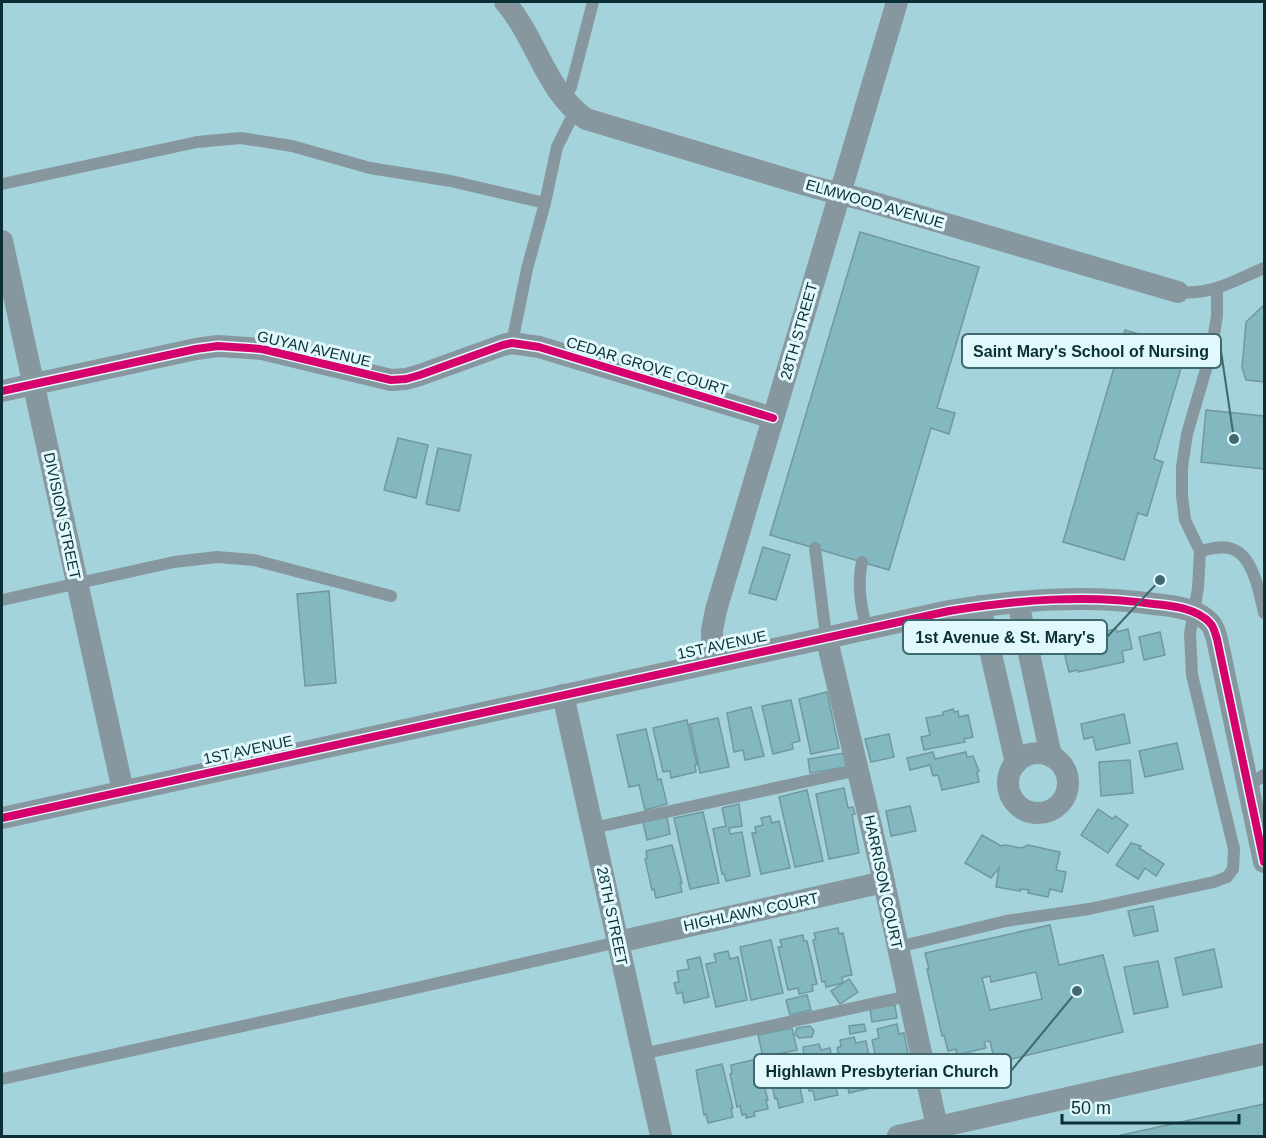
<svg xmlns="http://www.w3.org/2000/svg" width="1266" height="1138" font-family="Arial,sans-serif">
<rect width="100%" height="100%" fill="#a5d3db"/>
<g fill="#83b8c0" stroke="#71989e" stroke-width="1.5" fill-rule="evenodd">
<polygon points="860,232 979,267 937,408 955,413 949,434 931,428 889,570 770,535"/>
<polygon points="1264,305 1264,382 1246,380 1242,368 1246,322"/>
<polygon points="1125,330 1187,348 1154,459 1163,462 1147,516 1138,513 1124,560 1063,542"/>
<polygon points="1206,410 1264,416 1264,469 1201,462"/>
<polygon points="398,438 428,445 416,498 384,490"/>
<polygon points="438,448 471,455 459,511 426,504"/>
<polygon points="763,547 790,555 776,600 749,593"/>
<polygon points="329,591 336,683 305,686 297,594"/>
<polygon points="1116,629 1117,632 1128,629 1132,649 1122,651 1124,662 1078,672 1078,670 1069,672 1062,644 1071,642 1070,639"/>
<polygon points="1160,632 1165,655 1144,660 1139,637"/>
<polygon points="827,692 839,748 811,754 799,699"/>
<polygon points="791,700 800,741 792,743 793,749 773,754 762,706"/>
<polygon points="751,707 764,756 745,760 743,750 734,752 727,713"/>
<polygon points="953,709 954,712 958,711 959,717 968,715 973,737 964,739 965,742 924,750 921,737 930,735 926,718 943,715 943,712"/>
<polygon points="1124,714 1130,743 1096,750 1093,737 1084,739 1081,724"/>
<polygon points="718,718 729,767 700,773 690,724"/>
<polygon points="687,720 697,765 695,765 696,772 671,778 670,771 663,772 653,728"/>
<polygon points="646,729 658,780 661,779 667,804 645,810 639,785 629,787 617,735"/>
<polygon points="889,734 894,757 871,762 865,739"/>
<polygon points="1177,743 1183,769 1145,777 1139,751"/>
<polygon points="933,752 935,759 966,752 967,757 973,756 979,771 977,772 979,782 942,790 938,775 933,776 930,765 910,770 907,758"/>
<polygon points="844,753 846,767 810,773 808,759"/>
<polygon points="1130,760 1133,793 1101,796 1099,762"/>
<polygon points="844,788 848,808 853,807 855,814 852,815 859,853 829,859 816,794"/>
<polygon points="807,790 823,861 795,867 779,797"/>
<polygon points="739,804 742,826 729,828 730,834 742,832 750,876 726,881 724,874 722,874 713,829 726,826 722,808"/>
<polygon points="910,806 916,831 891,836 886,811"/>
<polygon points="1098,809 1113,819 1115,816 1128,825 1108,853 1081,835"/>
<polygon points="703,812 719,883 690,889 674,818"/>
<polygon points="770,816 772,823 779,821 790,868 761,874 752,833 756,833 755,827 763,825 761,818"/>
<polygon points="667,817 670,834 647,840 643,822"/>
<polygon points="982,835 1001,846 1005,845 1022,848 1028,845 1060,852 1056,870 1066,872 1062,892 1050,889 1048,897 1028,893 1029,890 1020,889 1020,891 996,887 999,868 991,878 965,863"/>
<polygon points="1131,843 1141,846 1139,848 1164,864 1156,876 1145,868 1138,879 1116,865"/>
<polygon points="672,845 682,883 680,883 682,892 656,898 654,889 652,890 645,859 647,858 646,851"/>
<polygon points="1153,906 1158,931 1134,936 1128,911"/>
<path d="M 1050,925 L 1059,965 L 1103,955 L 1123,1032 L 995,1063 L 990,1041 L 984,1042 L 986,1048 L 957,1055 L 956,1049 L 948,1051 L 944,1035 L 942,1036 L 927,969 L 929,969 L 925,953 ZM 1036,972 L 1042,999 L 990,1010 L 982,978 L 990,976 L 991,982 Z"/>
<polygon points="838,928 839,934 843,933 852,975 842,977 843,983 826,987 825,981 822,982 813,940 816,939 814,933"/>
<polygon points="803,935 804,941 807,941 817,984 812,985 813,991 799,994 798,988 788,990 778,947 782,947 780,940"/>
<polygon points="771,940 783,993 751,1000 740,947"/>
<polygon points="1214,949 1222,987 1183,995 1175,958"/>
<polygon points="728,951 730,959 738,957 747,1000 716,1007 706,964 716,962 714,954"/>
<polygon points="700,957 709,997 684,1003 682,992 677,994 674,983 679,982 677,971 689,969 687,960"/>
<polygon points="1158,961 1168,1007 1134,1014 1124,967"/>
<polygon points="849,979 858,992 840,1004 831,991"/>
<polygon points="807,995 811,1010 790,1015 786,1000"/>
<polygon points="895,1005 897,1018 872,1022 870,1009"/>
<polygon points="864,1024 866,1031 850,1034 849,1026"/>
<polygon points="897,1024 899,1034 904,1033 913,1078 884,1085 882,1076 880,1076 872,1040 879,1038 877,1029"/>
<polygon points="810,1026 814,1031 812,1037 799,1038 795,1034 797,1028"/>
<polygon points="792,1028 797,1050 763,1057 758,1035"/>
<polygon points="854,1037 856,1043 866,1041 875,1087 849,1093 847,1083 845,1083 837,1048 841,1046 840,1040"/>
<polygon points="819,1044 821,1050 830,1048 838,1085 835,1085 838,1095 815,1100 813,1091 809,1091 801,1054 804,1054 803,1047"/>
<polygon points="794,1057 803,1102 779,1108 777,1098 775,1099 767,1063"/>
<polygon points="757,1059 768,1100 766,1100 768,1109 754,1112 755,1116 746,1118 746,1114 742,1115 740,1106 737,1107 730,1074 732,1073 731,1065"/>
<polygon points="722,1064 733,1108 731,1109 733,1117 708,1123 706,1114 704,1115 696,1070"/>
<polygon points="1264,1104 1264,1136 1117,1136"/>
</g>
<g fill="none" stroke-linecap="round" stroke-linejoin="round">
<g stroke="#87979f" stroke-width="12">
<polyline points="564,99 571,87 593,2"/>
<polyline points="2,184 197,142 241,138 292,146 370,168 451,181 545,203"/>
<path d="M 1178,292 C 1213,295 1233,281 1264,268"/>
<polyline points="512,343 527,269 545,203 557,147 575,111"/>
<polyline points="815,548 826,636"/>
<path d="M 1200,551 C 1210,549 1222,545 1232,549 C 1253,555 1260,595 1264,613"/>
<path d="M 862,562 C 857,585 861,605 866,628"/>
<polyline points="2,600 174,562 217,557 254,560 391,596"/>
<polyline points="1250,785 1264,775"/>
<polyline points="593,828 858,770"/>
<polyline points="898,947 1006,921 1089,909 1214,882 1227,877 1233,869 1234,849 1192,675 1190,634 1198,588 1200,551 1185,520 1182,496 1182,467 1187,434 1211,352 1217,316 1217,290"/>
<polyline points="642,1054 908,996"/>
<polyline points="2,1079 407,990 618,942"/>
</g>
<g stroke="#87979f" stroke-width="22">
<path d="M 505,2 C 536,37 546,92 586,119 L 813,187 L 861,199 L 1178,292"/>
<polyline points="2,241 123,791"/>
<polyline points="2,391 196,349 218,346 262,349 391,380 406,379 420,375 503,345 512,343 539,347 773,418"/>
<polyline points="1018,602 1051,756"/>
<polyline points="980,606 1016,763"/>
<polyline points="826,636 880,864 939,1136"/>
<polyline points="712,661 712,630 716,610 897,2"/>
<polyline points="563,695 661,1136"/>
<circle cx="1038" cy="783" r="30"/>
<path d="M 2,818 L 949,611 C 1018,600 1085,594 1154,604 C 1172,606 1197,608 1210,623 C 1214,627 1215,633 1217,639 L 1264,862"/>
<polyline points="618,942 884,882"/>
<polyline points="898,1136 1264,1054"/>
</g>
<g stroke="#e1f9fd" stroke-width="11">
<g id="cycleway">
<polyline points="2,391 196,349 218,346 262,349 391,380 406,379 420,375 503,345 512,343 539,347 773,418"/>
<path d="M 2,818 L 949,611 C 1018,600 1085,594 1154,604 C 1172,606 1197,608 1210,623 C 1214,627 1215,633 1217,639 L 1264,862"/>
</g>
</g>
<use href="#cycleway" stroke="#d6006c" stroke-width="8"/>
</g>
<g text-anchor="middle" stroke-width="6" stroke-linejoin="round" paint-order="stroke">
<g font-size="15" fill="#0a2f35" stroke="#e1f9fd">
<text transform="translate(875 204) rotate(16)" y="5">ELMWOOD AVENUE</text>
<text transform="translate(799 331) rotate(-74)" y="5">28TH STREET</text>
<text transform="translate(314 349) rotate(13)" y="5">GUYAN AVENUE</text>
<text transform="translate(647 366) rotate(17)" y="5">CEDAR GROVE COURT</text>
<text transform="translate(62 516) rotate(78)" y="5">DIVISION STREET</text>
<text transform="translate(722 645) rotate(-12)" y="5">1ST AVENUE</text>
<text transform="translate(248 750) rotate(-12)" y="5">1ST AVENUE</text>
<text transform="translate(883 882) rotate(78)" y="5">HARRISON COURT</text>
<text transform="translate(751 912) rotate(-12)" y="5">HIGHLAWN COURT</text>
<text transform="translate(612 916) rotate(78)" y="5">28TH STREET</text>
</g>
</g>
<path fill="none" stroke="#40686f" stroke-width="2" d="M1234 439L1221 351M1160 580L1107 637M1077 991L1011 1071"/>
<g fill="#40686f" stroke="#e1f9fd" stroke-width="2">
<circle cx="1234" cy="439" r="6"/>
<circle cx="1160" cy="580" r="6"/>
<circle cx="1077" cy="991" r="6"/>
</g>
<g fill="#e1f9fd" stroke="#40686f" stroke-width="2">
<rect x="962" y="334" width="259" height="34" rx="6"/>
<rect x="903" y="620" width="204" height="34" rx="6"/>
<rect x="754" y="1054" width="257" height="34" rx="6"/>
</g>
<g font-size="16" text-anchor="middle" font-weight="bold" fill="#0a2f35">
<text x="1091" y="357">Saint Mary's School of Nursing</text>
<text x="1005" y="643">1st Avenue &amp; St. Mary's</text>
<text x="882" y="1077">Highlawn Presbyterian Church</text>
</g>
<rect width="1266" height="1138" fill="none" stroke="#0a2f35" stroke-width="6"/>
<path d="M1062 1114v9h177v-9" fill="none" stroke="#0a2f35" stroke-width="3"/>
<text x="1071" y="1114" font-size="18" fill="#0a2f35" stroke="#e1f9fd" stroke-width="4.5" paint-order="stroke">50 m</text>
</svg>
